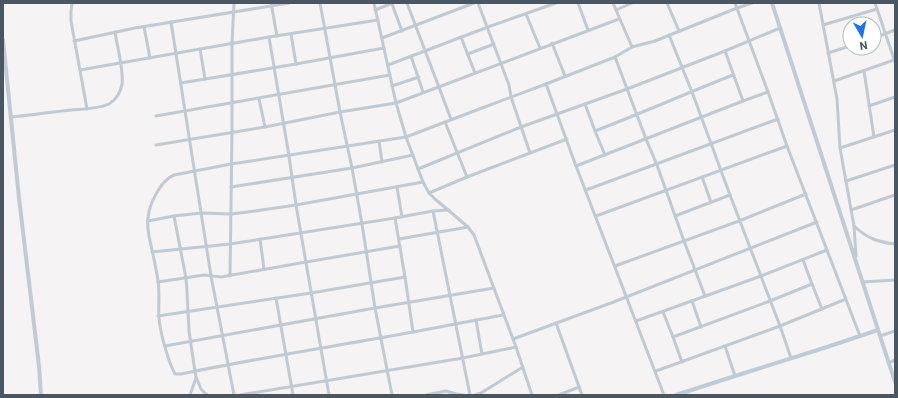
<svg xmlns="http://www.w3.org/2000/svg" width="898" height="398" font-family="Roboto,sans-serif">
<rect width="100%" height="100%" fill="#f5f3f3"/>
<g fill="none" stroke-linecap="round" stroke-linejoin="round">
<g stroke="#c1cad2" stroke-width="3">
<polyline points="72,3 71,12 71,21 87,109"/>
<polyline points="271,3 277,36"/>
<polyline points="320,3 340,112 352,168 362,224 375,308 392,395"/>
<polyline points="374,3 396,103 406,137 423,182 429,193 435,199 468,227 474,235 516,347 532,395"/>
<polyline points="407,3 451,119"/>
<polyline points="478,3 509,85 511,97 530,153"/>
<polyline points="578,3 588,30"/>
<polyline points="613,3 632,47"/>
<polyline points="667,3 679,31"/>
<polyline points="735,3 768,92 787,146 860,336"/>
<polyline points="819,3 837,99 840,148 854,226 856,256"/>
<polyline points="875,3 895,62"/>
<polyline points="392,4 402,31"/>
<polyline points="375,10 393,3"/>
<polyline points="616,10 632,3"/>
<polyline points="526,14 540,48"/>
<polyline points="171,22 211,276 234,395"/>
<polyline points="823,25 877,9"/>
<polyline points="144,27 150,58"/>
<polyline points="291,34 296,64"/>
<polyline points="669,35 692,92 730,195 780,326 791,358"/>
<polyline points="269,37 289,156 296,205 329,395"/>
<polyline points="461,37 475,73"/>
<polyline points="382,38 474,3"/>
<polyline points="874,38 895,30"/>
<polyline points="74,41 135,28 289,3"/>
<polyline points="552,43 565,76"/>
<polyline points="200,49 205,79"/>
<polyline points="828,53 850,46"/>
<polyline points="468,54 494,44"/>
<polyline points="411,56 423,92"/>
<polyline points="615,57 646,139 657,165 684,241 705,296"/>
<polyline points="388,65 488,27 556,3"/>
<polyline points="80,70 269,37 378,20"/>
<polyline points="864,71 874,137"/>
<polyline points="834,81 894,60"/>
<polyline points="181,83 296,64 384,48"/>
<polyline points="546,84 576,166 664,395"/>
<polyline points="392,86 419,77"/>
<polyline points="768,92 743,101 725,51 780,28"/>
<polyline points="259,99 265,127"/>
<path d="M 585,104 L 595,131 C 642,113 687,93 733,75"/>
<polyline points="869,106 895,97"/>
<polyline points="156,116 390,75"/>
<path d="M 11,117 C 31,115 52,112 72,110 C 84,109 98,109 109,104 C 116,100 121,92 122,84 C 124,71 117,46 115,32"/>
<polyline points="445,122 467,177"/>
<polyline points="595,131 605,155"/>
<polyline points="379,141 382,162"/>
<polyline points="156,145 265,127 340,112 396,103 619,19"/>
<polyline points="840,148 895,130"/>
<polyline points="576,166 743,101"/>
<polyline points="418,169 521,127 627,89 725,51"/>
<polyline points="702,177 711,202"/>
<polyline points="846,181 895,165"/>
<polyline points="231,187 352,168 413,155"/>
<polyline points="397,187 402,217"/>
<polyline points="586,190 778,119"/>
<polyline points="429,193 467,177 567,139"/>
<polyline points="851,210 895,195"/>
<polyline points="433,211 470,395"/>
<polyline points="174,216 186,278 187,291 189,331 194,365 196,377 201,389 207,395"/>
<polyline points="596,216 787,146"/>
<polyline points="675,216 730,195"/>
<polyline points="395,218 433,211 449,210"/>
<polyline points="148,221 174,216 201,213 231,214 255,211 296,205 423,182"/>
<path d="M 854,226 C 867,238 877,242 895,244"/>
<polyline points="260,239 264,269"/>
<polyline points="399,239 468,227"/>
<path d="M 152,252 L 230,244 L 395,218 L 405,277 L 413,332 C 336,346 258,358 181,374 L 175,374 C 168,361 160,332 159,318 C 158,306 160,293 158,281 C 156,266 152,251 149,236 C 148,230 147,224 148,218 C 149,204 161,180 174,175 L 231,164 L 406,137 L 482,108 L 546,84 L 615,57 L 632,47 L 655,41 L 737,8 L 752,3"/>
<polyline points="803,260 812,284"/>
<polyline points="615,266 739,221 806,194"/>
<polyline points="230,276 232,132 232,44 234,3"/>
<polyline points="158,282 204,275 221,277 306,262 400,246"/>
<polyline points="862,282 895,280"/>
<polyline points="276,298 293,395"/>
<polyline points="692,301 701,327"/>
<polyline points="663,312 673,337"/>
<polyline points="158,316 311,293 405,277"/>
<polyline points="476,320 482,354"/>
<polyline points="636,321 761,276 827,250"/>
<polyline points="556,323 582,395"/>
<polyline points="413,332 503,315"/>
<polyline points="880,336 895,331"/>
<polyline points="513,339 611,303 817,222"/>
<polyline points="165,346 375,308 494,288"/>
<polyline points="725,346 735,376"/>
<polyline points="682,362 673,337 770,301 812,284 822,309"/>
<polyline points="888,363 895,360"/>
<polyline points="656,371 780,326 846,299"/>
<polyline points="190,395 196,378"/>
<polyline points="240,395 463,358 516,347"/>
<polyline points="426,395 446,391 456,394 463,395"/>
<polyline points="475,395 481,393 523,367"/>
<polyline points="559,395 579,387"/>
</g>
<g stroke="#c1cbd6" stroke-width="4">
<polyline points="772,3 895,382"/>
<polyline points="3,40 19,198 39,366 41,395"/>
<polyline points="676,395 735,376 827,347 878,330"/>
</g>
</g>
<rect width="898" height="398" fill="none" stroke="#4a5661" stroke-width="8"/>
<g transform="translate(862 36) rotate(171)"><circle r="19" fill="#ffffff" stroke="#b7bbc0"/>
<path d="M0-3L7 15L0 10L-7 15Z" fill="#1a73e8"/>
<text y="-6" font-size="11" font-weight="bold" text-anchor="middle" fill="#4a5661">N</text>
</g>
</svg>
